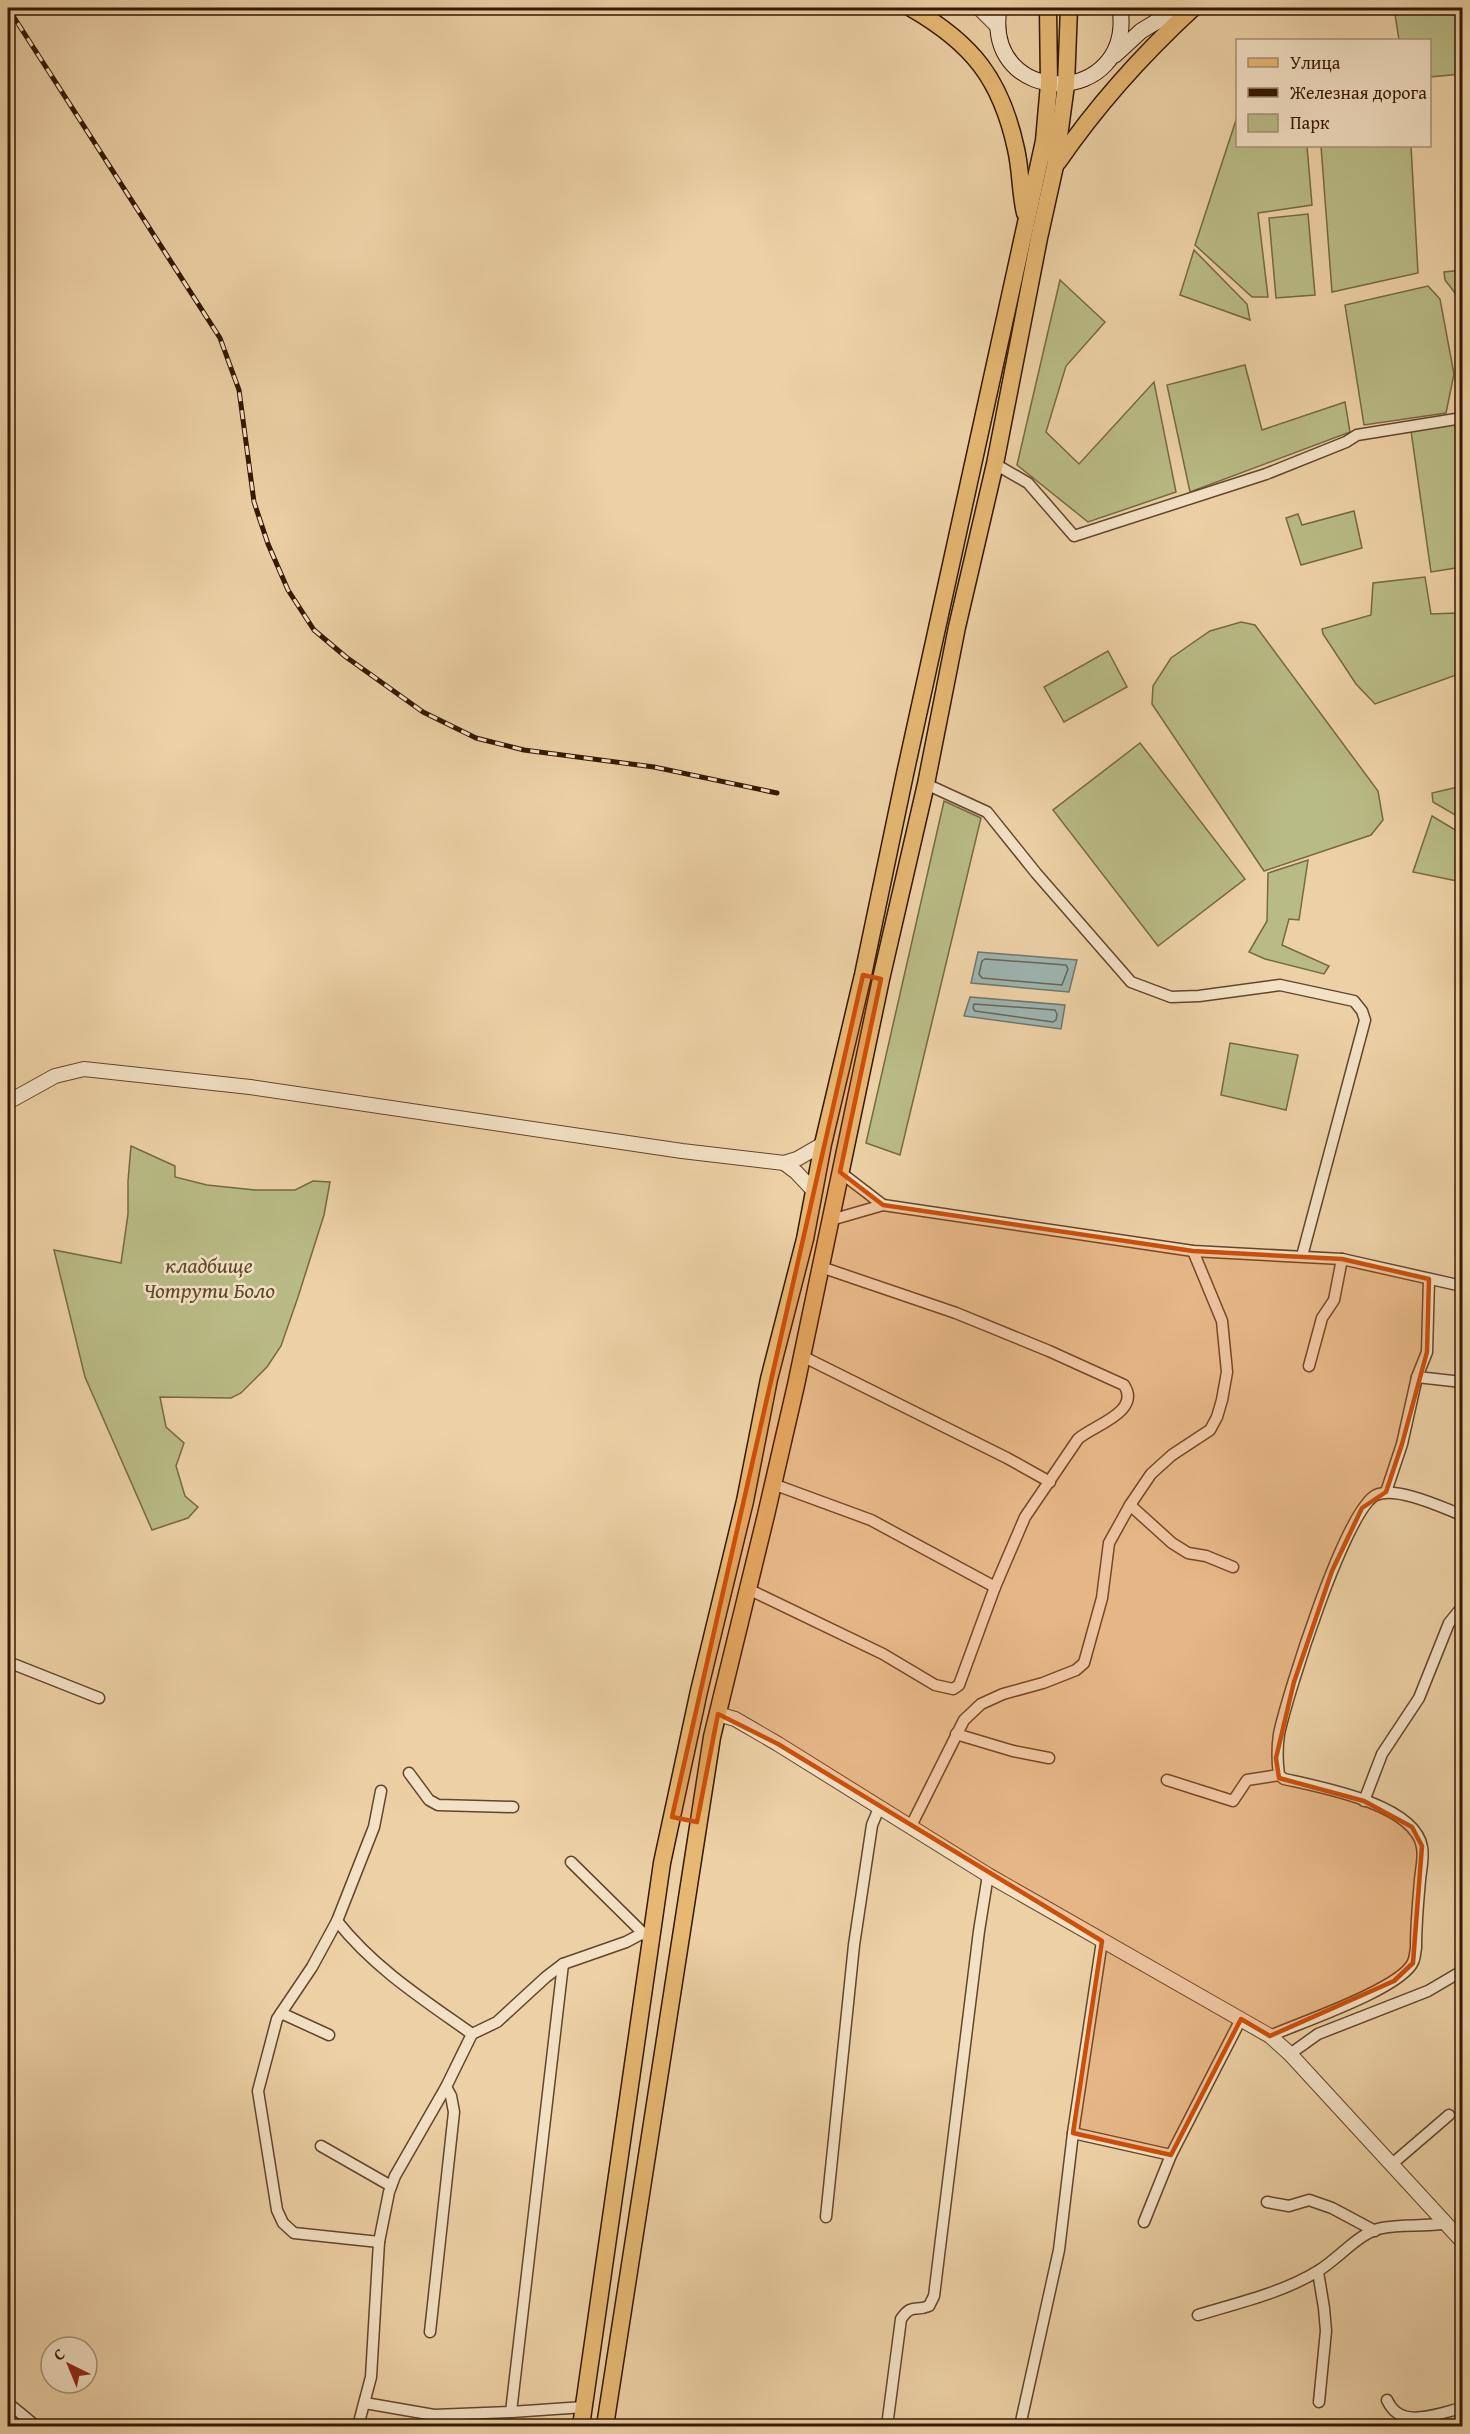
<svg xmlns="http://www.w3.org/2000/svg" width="1470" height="2434" font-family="'Gentium Book Plus',serif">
<rect width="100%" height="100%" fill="#edd1a6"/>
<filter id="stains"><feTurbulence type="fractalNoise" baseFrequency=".00333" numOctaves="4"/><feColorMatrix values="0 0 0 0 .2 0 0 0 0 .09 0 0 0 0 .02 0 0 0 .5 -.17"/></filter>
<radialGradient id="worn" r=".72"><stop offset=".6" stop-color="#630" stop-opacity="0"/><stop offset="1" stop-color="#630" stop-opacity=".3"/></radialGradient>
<g fill="#b9bb86" stroke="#766943" stroke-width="1.5">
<polygon points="1394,8 1457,8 1462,74 1430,77 1430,40 1399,40"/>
<polygon points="1237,117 1238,146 1307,146 1312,205 1258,213 1268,297 1252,297 1195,245"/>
<polygon points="1321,146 1411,146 1418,273 1332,292"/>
<polygon points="1308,214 1315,295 1276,298 1269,218"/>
<polygon points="1194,250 1247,304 1250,320 1180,295"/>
<polygon points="1462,270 1462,327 1458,297 1445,280 1444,272"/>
<polygon points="1060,280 1105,322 1066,366 1046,432 1079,464 1154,382 1176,492 1088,522 1017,465"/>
<polygon points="1428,286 1440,299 1454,374 1446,413 1364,425 1345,305"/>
<polygon points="1245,365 1262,430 1345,402 1350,432 1190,492 1167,385"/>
<polygon points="1462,423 1462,567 1431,572 1411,431"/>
<polygon points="1354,511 1362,548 1301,565 1286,518 1298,514 1302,525"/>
<polygon points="1425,577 1431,614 1457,613 1462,633 1462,673 1375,704 1356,684 1323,634 1322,629 1371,615 1373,583"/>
<polygon points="1241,622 1255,625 1378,791 1383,820 1371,835 1264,871 1152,704 1153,686 1171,658 1210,631"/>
<polygon points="1108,651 1127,687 1064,722 1044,687"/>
<polygon points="1140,743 1245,879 1158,946 1053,810"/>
<polygon points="1462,786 1462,819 1433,802 1432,793"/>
<polygon points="944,801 981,818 900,1155 866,1143"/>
<polygon points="1432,816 1462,834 1462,882 1413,872"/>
<polygon points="1308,860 1299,920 1289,919 1282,945 1329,966 1324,974 1265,959 1249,952 1267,921 1268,873"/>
<polygon points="1230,1043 1298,1055 1286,1110 1221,1095"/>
<polygon points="131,1146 175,1166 175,1177 207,1185 255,1190 295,1190 313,1181 330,1182 324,1215 298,1297 281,1346 267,1367 241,1393 231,1398 160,1397 166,1427 184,1443 176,1466 185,1496 198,1507 188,1518 152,1530 85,1377 54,1250 121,1263 128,1214 128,1181"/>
</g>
<g fill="#9db5b1" stroke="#73766a" stroke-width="1.5">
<polygon points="978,952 1077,960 1069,992 971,983"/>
<polygon points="970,997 1065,1005 1061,1029 964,1016"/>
</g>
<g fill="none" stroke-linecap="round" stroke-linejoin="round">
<g stroke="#686658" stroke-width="1.5">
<polygon points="985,959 1066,965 1068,969 1062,985 982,978 979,974 982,961"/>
<polygon points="974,1004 1055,1010 1057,1014 1056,1020 1053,1022 975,1011 973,1008"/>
</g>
<g stroke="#62462a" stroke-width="13">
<g id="minor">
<polyline points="995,464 1028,483 1074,536 1266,474 1346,442 1357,435 1462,418"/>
<polyline points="926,784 987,812 1036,873 1131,982 1171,997 1199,996 1280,985 1354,1001 1362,1011 1365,1020 1302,1256"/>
<polyline points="840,1172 883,1205"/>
<polyline points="831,1220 883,1205 1193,1251 1342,1259 1462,1286"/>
<polyline points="802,1356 1007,1458 1050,1482"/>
<polyline points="1309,1366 1322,1318 1334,1300 1342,1259"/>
<polyline points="1417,1377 1462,1382"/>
<polyline points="773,1484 871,1520 995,1587"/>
<polyline points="1386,1492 1402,1444 1417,1377 1427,1352 1429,1279"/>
<polyline points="1130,1505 1172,1543 1188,1553 1206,1556 1233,1567"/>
<path d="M 748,1589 L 883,1654 L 935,1685 L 953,1689 L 959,1685 L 995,1587 L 1025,1517 L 1078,1439 C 1092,1426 1142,1412 1124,1385 L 1049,1351 L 956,1313 L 821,1267"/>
<polyline points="8,1662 99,1698"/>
<polyline points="956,1734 1013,1751 1049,1758"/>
<polyline points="409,1773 429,1800 438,1805 513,1807"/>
<polyline points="1167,1780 1233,1801 1247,1780 1279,1775"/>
<polyline points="381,1791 374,1827 337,1921 312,1967 277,2019 258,2091 277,2210 283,2223 294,2233 379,2242 389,2192 395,2176 446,2087 472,2034 497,2022 546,1977 563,1964 626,1942 643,1933"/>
<polyline points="1364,1801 1382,1754 1419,1698 1449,1623 1462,1607"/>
<polyline points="911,1826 964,1720 981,1704 1003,1694 1043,1683 1076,1670 1084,1663 1102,1598 1109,1543 1130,1505 1151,1474 1172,1455 1210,1430 1217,1417 1222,1400 1227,1372 1222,1321 1193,1251"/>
<polyline points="571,1862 647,1937"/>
<path d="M 337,1921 C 374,1968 424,2000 472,2034"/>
<polyline points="281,2013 329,2035"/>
<path d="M 1270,2036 C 1299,2023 1401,1989 1413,1962 C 1415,1958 1415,1953 1416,1948 C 1416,1925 1418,1902 1420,1880 C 1421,1869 1424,1857 1422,1847 C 1415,1804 1320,1787 1284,1779 L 1279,1775 C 1277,1761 1277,1748 1279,1734 C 1287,1696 1345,1510 1376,1495 C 1397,1486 1441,1507 1462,1515"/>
<polyline points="1290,2054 1318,2034 1428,1991 1462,1971"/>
<polyline points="1073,2133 1171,2155"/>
<polyline points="321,2146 391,2186"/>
<polyline points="1392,2164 1449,2115"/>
<polyline points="1267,2202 1289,2206 1309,2200 1332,2208 1375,2231"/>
<polyline points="826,2217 854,1945 872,1825 879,1808"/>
<polyline points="1144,2222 1171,2155 1241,2019"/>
<polyline points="1318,2272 1324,2308 1326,2331 1319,2402"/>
<path d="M 1198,2315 C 1238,2303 1282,2293 1318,2271 C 1337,2260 1361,2231 1382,2228 C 1403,2224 1425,2227 1447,2223"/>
<polyline points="430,2332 454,2112 451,2096 446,2087"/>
<path d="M 1387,2400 C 1389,2404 1392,2409 1396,2412 C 1412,2425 1444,2412 1462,2408"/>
<polyline points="8,2403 36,2426"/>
<polyline points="365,2403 434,2415 511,2412 563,1964"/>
<polyline points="511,2412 584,2407"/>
<polyline points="358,2426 371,2377 379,2242"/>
<path d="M 887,2426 L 901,2319 C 912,2303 915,2312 929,2306 L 934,2296 L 979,1931 L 988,1875"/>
<polyline points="1020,2426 1059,2250 1073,2133 1102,1941"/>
</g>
</g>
<g stroke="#62462a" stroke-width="16">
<g id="tertiary">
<polyline points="979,8 996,25"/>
<polyline points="8,1102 55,1076 84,1069 250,1087 682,1151 784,1163 797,1159 823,1144"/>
<polyline points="784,1163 796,1172 813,1190"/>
<polyline points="718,1714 735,1719 778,1744 988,1875 1270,2036 1290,2054 1462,2241"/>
</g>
</g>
<g stroke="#341700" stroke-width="17">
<g id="secondary">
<path d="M 999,8 C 983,110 1135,108 1120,8"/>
<polyline points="1115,55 1141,31 1179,8"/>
</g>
</g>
<g stroke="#341700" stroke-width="19">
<g id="primary">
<path d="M 911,8 C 972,43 1001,79 1016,149 C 1021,170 1020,192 1025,213"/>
<path d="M 1058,162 C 1097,105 1142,55 1193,8"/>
<polyline points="581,2426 662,1863 699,1691 745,1501 769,1379 805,1239 823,1144 863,975 905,774 1044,141 1049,84 1048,8"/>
<polyline points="605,2426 712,1737 766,1515 796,1385 881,979 926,784 957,627 995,464 1039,238 1055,166 1066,85 1069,8"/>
</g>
</g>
<use href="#minor" stroke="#f3e1c5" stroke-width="10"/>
<use href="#tertiary" stroke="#f3e1c5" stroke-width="14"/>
<use href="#secondary" stroke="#f3e1c5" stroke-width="15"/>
<use href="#primary" stroke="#e6b873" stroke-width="16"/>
<g stroke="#341700" stroke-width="5">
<polyline id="rail" points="8,8 220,338 239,390 254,502 268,544 288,590 314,630 346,657 423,712 476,738 524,750 654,767 777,793"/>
</g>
<use href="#rail" stroke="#f3e1c5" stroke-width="3" stroke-dasharray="9" stroke-linecap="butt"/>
</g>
<path fill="#cd4f0a" fill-opacity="0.2" stroke="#cd4f0a" stroke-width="4.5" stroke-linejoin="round" d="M 863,975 L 881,979 L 840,1172 L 883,1205 L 1193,1251 L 1342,1259 L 1429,1279 L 1427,1352 L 1402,1444 L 1386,1492 L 1362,1508 L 1332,1571 L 1294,1682 L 1276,1758 L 1279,1778 L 1364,1801 L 1412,1827 L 1422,1846 L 1413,1963 L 1394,1981 L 1270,2036 L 1241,2019 L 1171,2155 L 1073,2133 L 1102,1941 L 778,1744 L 718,1714 L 697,1822 L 672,1817 Z"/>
<g text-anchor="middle" stroke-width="5" stroke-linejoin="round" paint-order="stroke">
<g font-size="22" font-style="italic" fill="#5c4828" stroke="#f3e1c5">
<text x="209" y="1273">кладбище<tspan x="209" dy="25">Чотрути Боло</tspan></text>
</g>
</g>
<rect width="1470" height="2434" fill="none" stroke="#edd1a6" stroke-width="30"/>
<rect x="9" y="9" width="1452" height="2416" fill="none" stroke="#341700" stroke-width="3"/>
<rect x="15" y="15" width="1440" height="2404" fill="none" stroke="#341700" stroke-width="1.5"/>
<rect x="1236" y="39" width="195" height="108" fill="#f3e1c5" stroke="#a79076" stroke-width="1.5"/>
<rect x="1248" y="58" width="30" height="9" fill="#e6b873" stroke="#a79076" stroke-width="1.5"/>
<text x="1290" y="69" font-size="18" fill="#341700">Улица</text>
<rect x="1248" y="88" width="30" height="9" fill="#341700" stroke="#a79076" stroke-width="1.5"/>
<text x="1290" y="99" font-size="18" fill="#341700">Железная дорога</text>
<rect x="1248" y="114" width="30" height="18" fill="#b9bb86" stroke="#a79076" stroke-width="1.5"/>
<text x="1290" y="129" font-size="18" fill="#341700">Парк</text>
<g transform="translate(69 2365) rotate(317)"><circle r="28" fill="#f3e1c5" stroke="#a79076" stroke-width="1.5"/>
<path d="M0-4.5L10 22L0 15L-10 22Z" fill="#8f2418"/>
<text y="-9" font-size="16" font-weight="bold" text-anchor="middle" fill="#341700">С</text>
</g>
<rect width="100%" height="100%" filter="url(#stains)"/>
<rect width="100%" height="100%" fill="url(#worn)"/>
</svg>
